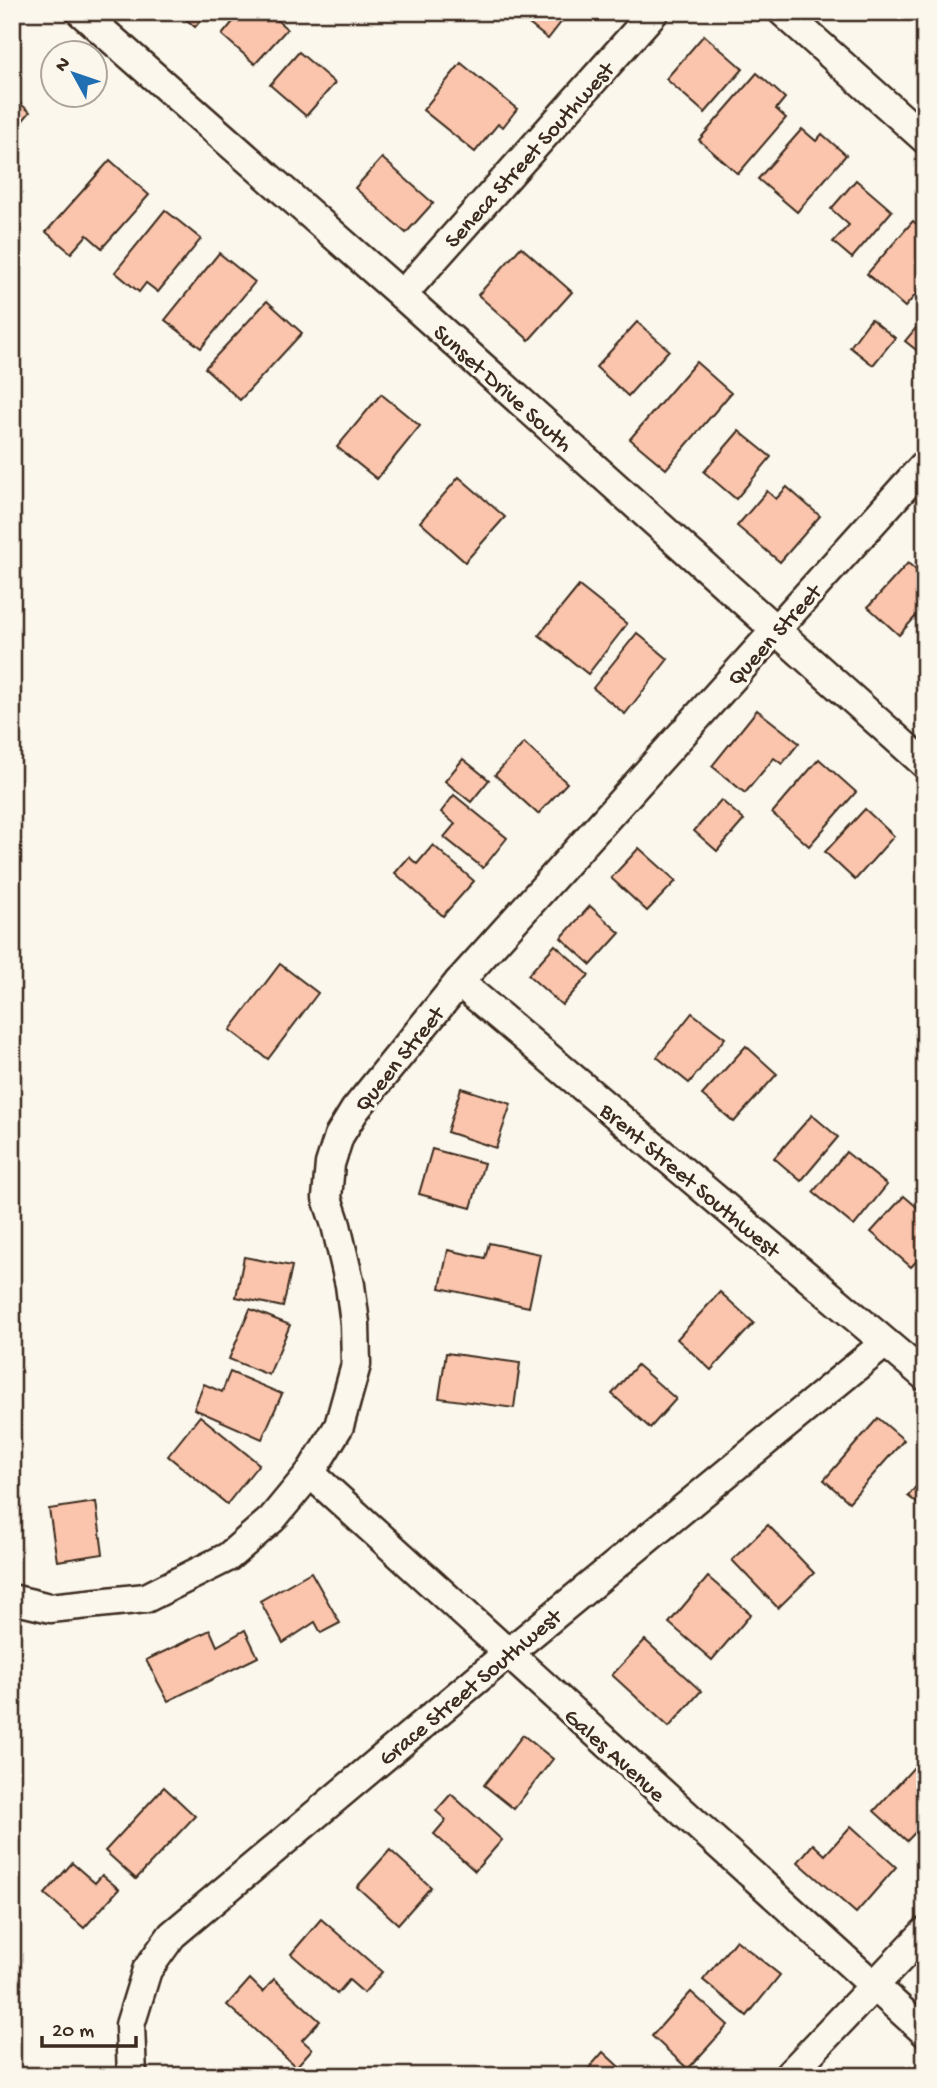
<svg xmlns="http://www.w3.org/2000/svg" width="937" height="2088" font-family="'Gochi Hand',sans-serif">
<rect width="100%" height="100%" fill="#fbf7ec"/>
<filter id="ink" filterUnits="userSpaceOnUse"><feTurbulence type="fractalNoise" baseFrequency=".0143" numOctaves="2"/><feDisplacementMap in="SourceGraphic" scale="14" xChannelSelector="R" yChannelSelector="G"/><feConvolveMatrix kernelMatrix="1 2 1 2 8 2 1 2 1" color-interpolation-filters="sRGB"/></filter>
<g filter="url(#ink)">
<g fill="#fac5ac" stroke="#3b2a1e" stroke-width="2">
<polygon points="178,12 208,12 195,27"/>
<polygon points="241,12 268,12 287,29 255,64 222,35"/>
<polygon points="514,12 569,12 548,39"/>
<polygon points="704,35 743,69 705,113 666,79"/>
<polygon points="299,52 335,83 306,116 270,85"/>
<polygon points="461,63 517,109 503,127 498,124 475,152 423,110"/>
<polygon points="757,73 785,98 776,109 786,118 738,174 699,140"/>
<polygon points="12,96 30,112 12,133"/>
<polygon points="802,129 816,141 822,134 846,155 797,212 758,179"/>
<polygon points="382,158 433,203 406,233 355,188"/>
<polygon points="110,160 149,195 102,248 87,235 71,253 46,232"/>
<polygon points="856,180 892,211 852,258 833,242 849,225 831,209"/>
<polygon points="165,210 201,239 158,292 146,283 139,292 115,272"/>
<polygon points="913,221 925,231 925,284 905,307 867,274"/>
<polygon points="521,247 572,292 529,340 478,295"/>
<polygon points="219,253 255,282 201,348 165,320"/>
<polygon points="267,301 302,333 240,400 205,368"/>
<polygon points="925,317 925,357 905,341"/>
<polygon points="871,319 895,338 873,365 850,347"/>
<polygon points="637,322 669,350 628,396 596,367"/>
<polygon points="696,362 731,393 666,469 630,439"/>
<polygon points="381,394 420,426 377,479 337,447"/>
<polygon points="739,431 771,457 736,499 704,472"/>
<polygon points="459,477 505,517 465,562 420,522"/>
<polygon points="787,487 820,516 780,562 737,526 767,491 776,499"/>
<polygon points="908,563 925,578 925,606 899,635 868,607"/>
<polygon points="579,586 627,624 588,674 539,635"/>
<polygon points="637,633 668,659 625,714 593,688"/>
<polygon points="757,710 799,743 782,764 774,758 745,793 712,766"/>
<polygon points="524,743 567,783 538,814 495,775"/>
<polygon points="463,759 489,780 471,802 445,781"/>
<polygon points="819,759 856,792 809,846 772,813"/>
<polygon points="454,795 507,838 483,868 444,837 455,824 441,812"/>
<polygon points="721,800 744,820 717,851 694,831"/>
<polygon points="865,809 894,836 855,880 825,852"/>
<polygon points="433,845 474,881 443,916 395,873 409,857 417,864"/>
<polygon points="639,848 676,881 647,911 611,878"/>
<polygon points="590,906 620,933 591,965 561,938"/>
<polygon points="555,945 589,975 562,1005 528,975"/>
<polygon points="280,964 318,993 268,1059 230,1030"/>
<polygon points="692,1013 725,1038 689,1083 657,1057"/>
<polygon points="746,1046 777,1074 734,1122 702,1095"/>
<polygon points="461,1088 511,1104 496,1148 447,1132"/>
<polygon points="812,1115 838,1137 801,1181 774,1158"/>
<polygon points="432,1149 484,1163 471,1208 419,1194"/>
<polygon points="846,1152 887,1185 854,1226 813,1192"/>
<polygon points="904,1196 925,1214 925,1252 911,1267 871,1232"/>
<polygon points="489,1243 540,1254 529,1307 440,1288 448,1250 485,1258"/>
<polygon points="244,1257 292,1266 283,1307 236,1297"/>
<polygon points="720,1292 754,1323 711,1370 677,1339"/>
<polygon points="250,1309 290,1325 269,1375 229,1359"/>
<polygon points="446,1353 520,1363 514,1408 439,1398"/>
<polygon points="637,1365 676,1399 650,1428 612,1394"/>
<polygon points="230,1372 282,1394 262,1439 194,1409 204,1384 222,1392"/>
<polygon points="200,1416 259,1464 227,1504 168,1456"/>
<polygon points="878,1418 904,1440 849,1502 824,1480"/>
<polygon points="925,1476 925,1509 908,1496"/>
<polygon points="96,1502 103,1554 57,1561 49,1509"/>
<polygon points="768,1525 814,1573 778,1608 732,1560"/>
<polygon points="311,1572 340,1623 321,1633 315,1622 283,1643 260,1601"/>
<polygon points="708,1577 751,1614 712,1660 669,1623"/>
<polygon points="210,1630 217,1646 245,1630 258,1657 168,1701 146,1660"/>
<polygon points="645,1640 701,1691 669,1727 612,1675"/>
<polygon points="523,1735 553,1759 514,1809 484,1785"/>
<polygon points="916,1765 925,1773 925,1822 907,1841 874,1811"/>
<polygon points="164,1787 195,1816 136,1879 105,1851"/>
<polygon points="451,1794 502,1840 475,1871 434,1834 446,1820 436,1811"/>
<polygon points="851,1826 896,1867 856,1913 798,1862 813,1844 825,1855"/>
<polygon points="390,1850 431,1887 398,1924 357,1887"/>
<polygon points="72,1863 95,1883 102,1875 119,1889 84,1928 45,1894"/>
<polygon points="321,1919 382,1972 364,1993 349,1980 337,1994 291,1954"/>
<polygon points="736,1940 780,1975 747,2016 703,1980"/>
<polygon points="250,1979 263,1992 274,1979 320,2021 302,2040 312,2049 296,2067 227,2005"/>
<polygon points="691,1992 728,2025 688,2069 652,2036"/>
<polygon points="603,2052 629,2076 582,2076"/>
</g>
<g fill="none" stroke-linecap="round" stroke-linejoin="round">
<g stroke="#3b2a1e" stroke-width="33">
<g id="minor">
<polyline points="81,12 402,295 925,764"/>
<polyline points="783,12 925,139"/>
<polyline points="402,295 654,12"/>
<polyline points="459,982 925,1376"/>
<polyline points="310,1473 925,2032"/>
<polyline points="12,1599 50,1608 146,1598 228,1557 272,1519 310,1473 339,1426 356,1365 355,1323 350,1285 336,1225 327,1198 330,1164 339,1136 355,1110 459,982 925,464"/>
<polyline points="132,2076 130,2025 147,1970 172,1935 507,1654 885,1343"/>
<polyline points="788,2076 925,1932"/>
</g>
</g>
<use href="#minor" stroke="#fbf7ec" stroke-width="28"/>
</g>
</g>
<g text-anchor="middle" stroke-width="6" stroke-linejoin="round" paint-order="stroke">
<g font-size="23" fill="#3b2a1e" stroke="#fbf7ec">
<text transform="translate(528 154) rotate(-48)" y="8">Seneca Street Southwest</text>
<text transform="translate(504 387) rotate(42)" y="8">Sunset Drive South</text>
<text transform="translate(773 634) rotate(-48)" y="8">Queen Street</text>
<text transform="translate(398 1058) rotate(-51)" y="8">Queen Street</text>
<text transform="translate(691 1179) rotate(40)" y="8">Brent Street Southwest</text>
<text transform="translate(469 1686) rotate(-40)" y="8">Grace Street Southwest</text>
<text transform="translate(616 1754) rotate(42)" y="8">Gales Avenue</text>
</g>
</g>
<rect width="937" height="2088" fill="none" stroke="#fbf7ec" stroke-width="42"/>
<rect x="21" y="21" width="895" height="2046" fill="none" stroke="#3b2a1e" stroke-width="2.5" filter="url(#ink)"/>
<g transform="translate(74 74) rotate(310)"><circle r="33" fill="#fbf7ec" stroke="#aea59a" stroke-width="2"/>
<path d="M0-5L12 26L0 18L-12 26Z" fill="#1f6fb2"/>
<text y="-10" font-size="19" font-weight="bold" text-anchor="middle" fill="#3b2a1e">N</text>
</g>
<path d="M42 2036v10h94v-10" fill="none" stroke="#3b2a1e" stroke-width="3.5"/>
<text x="52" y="2036" font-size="21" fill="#3b2a1e" stroke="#fbf7ec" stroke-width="5" paint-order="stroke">20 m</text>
</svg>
